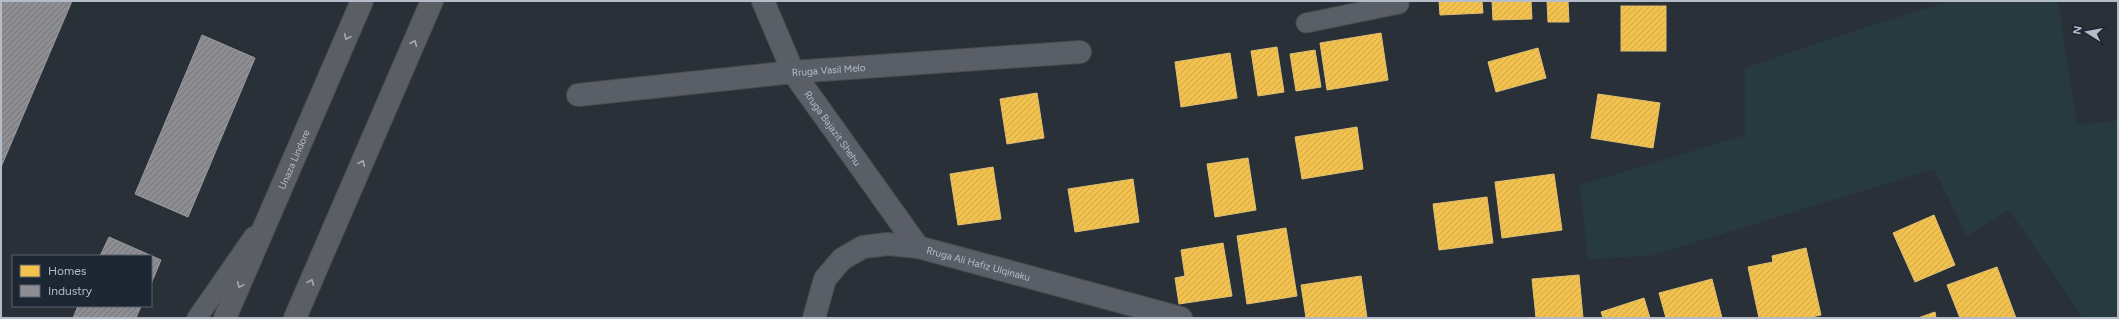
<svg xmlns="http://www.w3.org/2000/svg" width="2119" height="319" font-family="Figtree,sans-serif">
<defs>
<pattern id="homes-hatch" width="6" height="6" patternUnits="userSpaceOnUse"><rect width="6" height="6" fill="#f2c14e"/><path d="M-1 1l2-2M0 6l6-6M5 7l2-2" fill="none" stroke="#cca64a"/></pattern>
<pattern id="industry-hatch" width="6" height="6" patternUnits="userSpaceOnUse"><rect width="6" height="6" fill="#8d8d92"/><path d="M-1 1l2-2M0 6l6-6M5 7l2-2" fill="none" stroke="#737478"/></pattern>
</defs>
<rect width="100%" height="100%" fill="#2a3038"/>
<polygon fill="#273a3e" points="1950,1 2058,1 2077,125 2118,120 2118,318 2080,318 2082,316 2009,210 1967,236 1934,169 1650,256 1588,259 1580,185 1745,135 1745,68 1863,28"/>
<g fill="url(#homes-hatch)" stroke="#dfc073">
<polygon points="1439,1 1482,1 1483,13 1440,15"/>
<polygon points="1492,1 1531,1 1532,19 1493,20"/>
<polygon points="1547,1 1568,1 1569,22 1548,22"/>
<rect x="1621" y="6" width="45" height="45"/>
<polygon points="1381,33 1388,80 1327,90 1320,43"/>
<polygon points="1277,47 1284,92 1258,96 1251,51"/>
<polygon points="1538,48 1546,78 1496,92 1488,62"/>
<polygon points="1315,50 1321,87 1296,91 1290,54"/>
<polygon points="1230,53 1237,98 1181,107 1175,62"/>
<polygon points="1037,93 1044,138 1007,144 1000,99"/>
<polygon points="1598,94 1660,103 1653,148 1591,138"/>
<polygon points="1357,127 1363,169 1302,179 1295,137"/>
<polygon points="1248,158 1256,210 1215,217 1207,164"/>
<polygon points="993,167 1001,219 958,225 950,174"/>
<polygon points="1554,174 1562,230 1502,238 1495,182"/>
<polygon points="1133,179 1139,222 1075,232 1068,189"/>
<polygon points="1487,197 1493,243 1439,250 1433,204"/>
<polygon points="1934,215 1955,265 1915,282 1893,233"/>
<polygon points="1286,228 1297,296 1247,304 1237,236"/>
<polygon points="1223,243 1232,296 1179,304 1175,278 1185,276 1181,250"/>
<polygon points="1806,248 1821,315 1807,318 1759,318 1748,267 1773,262 1772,256"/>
<polygon points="1997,267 2016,318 1960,318 1947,285"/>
<polygon points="1579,275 1583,318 1536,318 1532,279"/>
<polygon points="1361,276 1367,318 1306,318 1301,285"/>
<polygon points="1712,279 1722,318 1666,318 1659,293"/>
<polygon points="1644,298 1650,318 1603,318 1601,312"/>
<polygon points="1935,312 1936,318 1918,318"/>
</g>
<g fill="url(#industry-hatch)" stroke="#999ba2">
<polygon points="1,1 72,1 1,167"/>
<polygon points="202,35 255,58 188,217 135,194"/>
<polygon points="109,237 161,260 151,284 151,256 100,256"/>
<polygon points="78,306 141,306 136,318 73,318"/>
</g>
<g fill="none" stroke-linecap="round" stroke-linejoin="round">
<g stroke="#484c53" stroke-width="21">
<g id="service">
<polyline points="1306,23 1399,4 1399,1"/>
<polyline points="197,318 254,236"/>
</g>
</g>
<g stroke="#484c53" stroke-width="24">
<g id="minor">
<path id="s1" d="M 763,1 L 793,72 L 918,247"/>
<path id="s2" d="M 578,95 L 793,72 L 1080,52"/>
<path id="s3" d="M 814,318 L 825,279 L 842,259 L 863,247 L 888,244 L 918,247 L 1181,318"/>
</g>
</g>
<g stroke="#474c53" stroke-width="24">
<g id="trunk">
<path id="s4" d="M 225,318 L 362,1"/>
<polyline points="295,318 432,1"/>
</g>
</g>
<use href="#service" stroke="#5a5e66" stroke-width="19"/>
<use href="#minor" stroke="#5a5e66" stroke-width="22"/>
<use href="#trunk" stroke="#5b5f64" stroke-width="22"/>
</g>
<defs><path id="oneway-chevron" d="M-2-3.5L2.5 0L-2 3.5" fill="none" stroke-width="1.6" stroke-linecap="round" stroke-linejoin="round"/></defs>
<g stroke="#a2a9b5">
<use href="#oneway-chevron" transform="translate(347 37) rotate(113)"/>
<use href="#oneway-chevron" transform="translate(414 43) rotate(-67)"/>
<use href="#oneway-chevron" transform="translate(362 163) rotate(-67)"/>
<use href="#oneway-chevron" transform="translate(311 282) rotate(-67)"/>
<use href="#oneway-chevron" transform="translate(240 285) rotate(114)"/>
</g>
<g text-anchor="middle" stroke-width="4" stroke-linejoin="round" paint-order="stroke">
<g font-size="10" fill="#b4bcc9" stroke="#1d2633">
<text dy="4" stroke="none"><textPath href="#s2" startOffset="252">Rruga Vasil Melo</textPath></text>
<text dy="4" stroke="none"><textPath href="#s1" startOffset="146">Rruga Bajazit Shehu</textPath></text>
<text dy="4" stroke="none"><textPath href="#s4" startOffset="173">Unaza Lindore</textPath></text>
<text dy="4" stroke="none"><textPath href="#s3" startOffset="209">Rruga Ali Hafiz Ulqinaku</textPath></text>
</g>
</g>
<rect width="2119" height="319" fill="none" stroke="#b4bcc9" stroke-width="4"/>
<rect x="12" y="255" width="140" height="52" fill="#1d2633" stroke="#59626f"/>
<rect x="20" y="265" width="20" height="12" fill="#f2c14e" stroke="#59626f"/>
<text x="48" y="275" font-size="12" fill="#b4bcc9">Homes</text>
<rect x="20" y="285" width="20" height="12" fill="#8d8d92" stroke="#59626f"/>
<text x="48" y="295" font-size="12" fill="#b4bcc9">Industry</text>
<g transform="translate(2087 32) rotate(281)" stroke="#1d2633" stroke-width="3" paint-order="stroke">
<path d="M0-3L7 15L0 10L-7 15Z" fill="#b4bcc9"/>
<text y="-6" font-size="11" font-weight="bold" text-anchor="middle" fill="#b4bcc9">N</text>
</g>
</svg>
